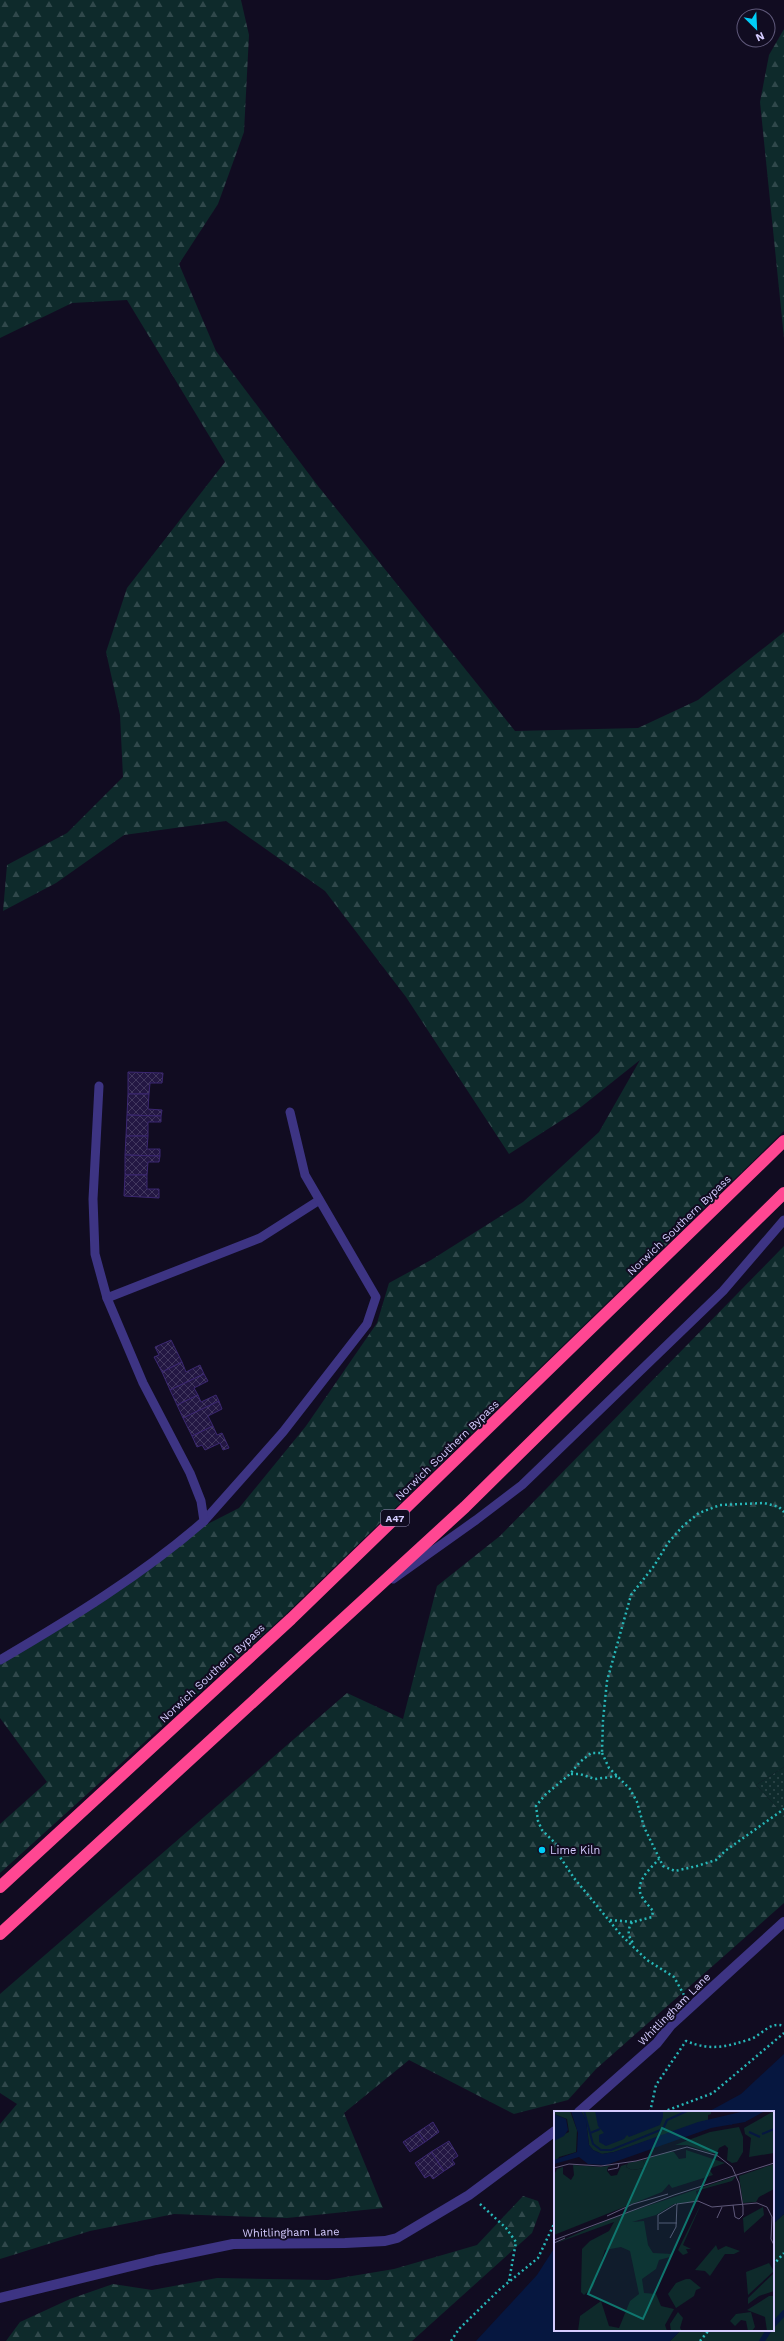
<svg xmlns="http://www.w3.org/2000/svg" width="784" height="2341" font-family="'Work Sans',sans-serif">
<defs>
<pattern id="grass-dots" width="8" height="8" patternUnits="userSpaceOnUse"><rect width="8" height="8" fill="#0e2a2b"/><path d="M2 2h.1M6 6h.1" fill="none" stroke="#30484b" stroke-width="1.8" stroke-linecap="round"/></pattern>
<pattern id="forest-firs" width="22" height="20" patternUnits="userSpaceOnUse"><rect width="22" height="20" fill="#0e2a2b"/><path d="M5 1l3.5 6h-7zM16 11l3.5 6h-7z" fill="#30484b"/></pattern>
<pattern id="building-cross-hatch" width="8" height="8" patternUnits="userSpaceOnUse"><rect width="8" height="8" fill="#231743"/><path d="M0 0l8 8M0 8l8-8" fill="none" stroke="#42385f"/></pattern>
</defs>
<rect width="100%" height="100%" fill="#110c21"/>
<polygon fill="url(#grass-dots)" points="784,1767 784,1815 756,1785"/>
<g fill="url(#forest-firs)">
<polygon points="0,0 241,0 249,35 244,132 218,204 179,264 216,351 318,486 515,731 638,728 698,700 784,632 784,1131 286,1614 0,1873 0,1824 47,1782 0,1718 0,1660 38,1638 190,1533 239,1508 306,1426 377,1323 389,1283 431,1260 523,1202 599,1132 640,1060 576,1111 509,1154 406,997 325,891 226,821 124,835 56,883 3,911 7,865 67,833 123,777 120,715 106,652 127,588 225,462 127,300 72,303 0,338"/>
<polygon points="784,29 784,338 760,102 769,55"/>
<polygon points="784,1246 784,1767 756,1785 784,1815 784,1903 596,2069 568,2100 514,2114 409,2060 344,2113 383,2208 287,2218 174,2214 90,2231 0,2259 0,2124 17,2104 0,2093 0,1994 347,1693 403,1719 437,1586 500,1536"/>
<polygon points="523,2196 538,2201 541,2209 532,2233 412,2341 6,2341 20,2322 70,2299 113,2284 152,2290 217,2278 328,2280 394,2269 477,2245"/>
</g>
<polygon fill="#0e2a2b" points="784,2214 784,2341 670,2341 681,2330 773,2330 773,2224"/>
<g fill="#061740">
<polygon points="784,2054 784,2214 773,2224 773,2112 708,2112 741,2094"/>
<polygon points="555,2247 555,2330 681,2330 670,2341 476,2341 537,2275"/>
</g>
<g fill="none" stroke-linecap="round" stroke-linejoin="round">
<g stroke="#061740" stroke-width="5.5">
<polyline points="773,2325 784,2313"/>
<polyline points="762,2341 769,2330"/>
</g>
</g>
<g fill="url(#building-cross-hatch)" stroke="#3b2771">
<polygon points="128,1072 163,1073 162,1083 150,1083 149,1094 128,1094"/>
<polygon points="128,1094 149,1094 148,1109 162,1110 161,1116 127,1115"/>
<polygon points="127,1115 161,1116 161,1122 148,1122 148,1136 126,1136"/>
<polygon points="126,1136 148,1136 147,1149 160,1149 160,1156 125,1155"/>
<polygon points="125,1155 160,1156 159,1162 148,1162 147,1175 125,1175"/>
<polygon points="125,1175 147,1175 147,1189 159,1189 159,1198 124,1196"/>
<polygon points="171,1340 182,1362 162,1372 154,1357 159,1355 155,1347"/>
<polygon points="182,1362 186,1372 200,1365 204,1374 170,1390 162,1372"/>
<polygon points="204,1374 208,1381 194,1388 198,1395 177,1405 170,1390"/>
<polygon points="198,1395 201,1402 216,1395 219,1401 183,1418 177,1405"/>
<polygon points="219,1401 222,1409 208,1416 213,1426 192,1436 183,1418"/>
<polygon points="213,1426 217,1435 222,1433 229,1448 223,1450 220,1443 205,1450 202,1445 197,1447 192,1436"/>
<polygon points="433,2122 439,2132 425,2142 418,2132"/>
<polygon points="418,2132 425,2142 410,2152 403,2142"/>
<polygon points="449,2141 458,2156 452,2160 455,2164 444,2171 431,2152"/>
<polygon points="431,2152 444,2171 433,2179 430,2175 425,2178 415,2163"/>
</g>
<g fill="none" stroke-linecap="round" stroke-linejoin="round">
<g stroke="#27b7b8" stroke-width="2.5" stroke-dasharray="2 3" stroke-linecap="butt">
<polyline points="602,1753 609,1768 630,1789 637,1802 644,1827 663,1866 675,1871 697,1866 716,1860 725,1851 784,1809"/>
<polyline points="571,1774 580,1774 595,1779 618,1776"/>
<path d="M 610,1920 L 633,1922 L 652,1917 L 653,1911 C 649,1906 644,1901 641,1895 C 635,1881 651,1868 659,1859"/>
<path d="M 632,1922 C 627,1930 628,1936 633,1943"/>
<polyline points="684,1995 674,1977 647,1960 621,1935 574,1878 560,1857 556,1844 542,1830 538,1821 536,1806 545,1795 570,1774 580,1762 591,1753 602,1753 603,1720 607,1681 631,1595 654,1566 668,1543 683,1526 699,1513 720,1505 764,1503 779,1507 784,1512"/>
<path d="M 650,2112 L 656,2085 L 686,2041 C 710,2051 726,2047 751,2039 C 763,2034 770,2021 784,2026"/>
<polyline points="663,2112 713,2093 784,2033"/>
<polyline points="480,2204 506,2228 516,2242 509,2281"/>
<polyline points="773,2265 784,2253"/>
<polyline points="451,2341 459,2329 499,2290 538,2258 555,2222"/>
<polyline points="700,2341 709,2330"/>
</g>
<g stroke="#3d3483" stroke-width="9">
<polyline points="107,1298 260,1238 318,1201"/>
<polyline points="204,1521 283,1432 367,1324 376,1297 305,1175 290,1112"/>
<polyline points="393,1579 476,1520 522,1485 723,1291 784,1220"/>
<path d="M 0,1660 C 70,1619 142,1575 204,1521 L 201,1501 L 190,1473 L 143,1383 L 107,1298 L 95,1254 L 93,1199 L 99,1086"/>
</g>
<g stroke="#3d3483" stroke-width="10">
<polyline points="579,2112 657,2043 671,2025 784,1922"/>
<polyline points="0,2298 156,2260 233,2244 345,2243 385,2241 397,2238 469,2195 555,2131"/>
</g>
<g stroke="#ff4792" stroke-width="12">
<polyline points="0,1887 291,1619 784,1141"/>
<polyline points="0,1934 465,1507 784,1193"/>
</g>
</g>
<circle fill="#00cdf7" stroke="#110c21" stroke-width="1.5" cx="542" cy="1850" r="4"/>
<g text-anchor="middle" stroke-width="4" stroke-linejoin="round" paint-order="stroke">
<rect fill="#110c21" stroke="#9a92bc" stroke-width="1" x="381" y="1510" width="28" height="16" rx="3"/>
<g font-size="10" font-weight="bold" fill="#d5ccff">
<text x="395" y="1522">A47</text>
</g>
<g font-size="11" fill="#d5ccff" stroke="#110c21">
<text transform="translate(679 1225) rotate(-44)" y="4">Norwich Southern Bypass</text>
<text transform="translate(447 1450) rotate(-44)" y="4">Norwich Southern Bypass</text>
<text transform="translate(212 1673) rotate(-43)" y="4">Norwich Southern Bypass</text>
<text transform="translate(674 2009) rotate(-45)" y="4">Whitlingham Lane</text>
<text transform="translate(291 2232) rotate(-1)" y="4">Whitlingham Lane</text>
</g>
<g font-size="11" fill="#d5ccff" stroke="#110c21" text-anchor="start">
<text x="550" y="1854">Lime Kiln</text>
</g>
</g>
<g transform="translate(554 2111)">
<rect width="220" height="220" fill="#110c21"/>
<path d="M 89,49 L 92,57 L 78,59 L 72,56 L 74,52 Z" fill="#0e2a2b"/>
<path d="M 0,0 L 16,0 L 23,19 L 22,41 L 5,46 L 0,55 L 0,28 L 15,21 L 13,8 L 0,3 ZM 185,16 L 189,26 L 189,41 L 183,51 L 178,52 L 173,49 L 174,37 L 171,34 L 165,37 L 163,42 L 157,42 L 133,34 L 121,34 L 156,21 ZM 132,39 L 171,52 L 155,58 L 159,64 L 118,77 L 115,73 L 108,81 L 0,124 L 0,64 L 3,58 L 9,56 L 9,63 L 17,69 L 20,64 L 19,54 L 46,56 L 61,54 L 54,56 L 53,60 L 57,65 L 63,64 L 67,55 L 73,53 L 72,56 L 78,59 L 92,57 L 89,49 L 115,41 L 120,41 L 125,48 L 132,47 ZM 220,53 L 220,78 L 205,86 L 202,91 L 189,92 L 185,65 ZM 182,65 L 178,70 L 142,80 L 144,90 L 120,93 L 102,104 L 78,111 L 90,110 L 94,134 L 99,142 L 118,143 L 116,146 L 105,149 L 102,158 L 88,168 L 90,182 L 102,183 L 107,195 L 120,198 L 111,214 L 113,220 L 24,220 L 26,205 L 47,190 L 55,215 L 65,217 L 76,190 L 85,183 L 76,140 L 67,136 L 51,139 L 39,176 L 30,184 L 27,181 L 28,138 L 36,130 L 55,120 L 60,111 L 0,133 L 55,108 ZM 148,91 L 129,134 L 137,138 L 132,138 L 134,142 L 129,144 L 124,139 ZM 209,96 L 210,104 L 190,122 L 189,107 ZM 162,134 L 164,139 L 172,135 L 186,140 L 180,143 L 171,143 L 156,165 L 151,160 L 141,159 ZM 215,152 L 220,160 L 194,184 L 192,161 ZM 220,162 L 220,180 L 205,185 L 194,193 L 194,187 ZM 132,168 L 136,168 L 147,177 L 142,179 L 140,185 L 122,197 L 114,183 L 122,172 ZM 215,185 L 220,185 L 220,220 L 213,220 L 211,206 L 193,199 ZM 124,201 L 129,207 L 126,217 L 128,220 L 117,220 L 116,213 ZM 197,201 L 201,216 L 198,220 L 194,220 L 192,210 L 187,209 L 181,215 L 176,210 L 182,203 Z" fill="#0e2a2b"/>
<path d="M 27,0 L 157,0 L 157,3 L 154,4 L 154,9 L 60,41 L 48,43 L 39,39 L 35,34 L 32,9 ZM 220,0 L 220,42 L 195,46 L 197,27 L 191,23 L 190,17 Z" fill="#0e2a2b"/>
<path d="M 17,0 L 27,0 L 32,9 L 35,34 L 39,39 L 48,43 L 60,41 L 144,11 L 191,0 L 211,0 L 191,11 L 157,17 L 52,54 L 34,53 L 25,46 L 0,53 L 0,49 L 23,41 L 24,22 ZM 41,0 L 109,0 L 109,6 L 106,14 L 75,26 L 73,24 L 70,28 L 52,35 L 45,31 L 45,24 L 50,22 L 44,15 ZM 0,3 L 12,8 L 14,19 L 10,25 L 0,30 Z" fill="#061740"/>
<path fill="none" stroke="#061740" stroke-width="2" d="M 30,0 L 36,22M 166,7 L 178,13M 46,18 L 36,22 L 39,33 L 47,39 L 57,39 L 109,18 L 113,9 L 133,0M 195,21 L 206,26M 208,23 L 220,18"/>
<path fill="none" stroke="#5f597a" stroke-width="1" d="M 0,57 L 15,53 L 47,55 L 82,50 L 133,36 L 164,45 L 178,56 L 185,72 L 189,96 L 189,104 L 185,108 L 181,106 L 179,94M 54,59 L 64,57 L 65,52M 53,105 L 79,93 L 114,83M 163,107 L 168,96M 105,112 L 123,112M 104,119 L 104,104 L 122,93M 116,127 L 122,116 L 123,93 L 144,90 L 158,96 L 203,92 L 213,96 L 218,106 L 217,128 L 220,134M 0,129 L 120,84 L 220,52M 0,132 L 11,127"/>
<path fill="#0f766e" fill-opacity="0.15" stroke="#0f766e" stroke-width="2" d="M 108,17 L 163,42 L 89,208 L 34,183 Z"/>
<rect width="220" height="220" fill="none" stroke="#d5ccff" stroke-width="2"/>
</g>
<g transform="translate(756 28) rotate(156)"><circle r="19" fill="#110c21" stroke="#5f597a"/>
<path d="M0-3L7 15L0 10L-7 15Z" fill="#00cdf7"/>
<text y="-6" font-size="11" font-weight="bold" text-anchor="middle" fill="#d5ccff">N</text>
</g>
</svg>
